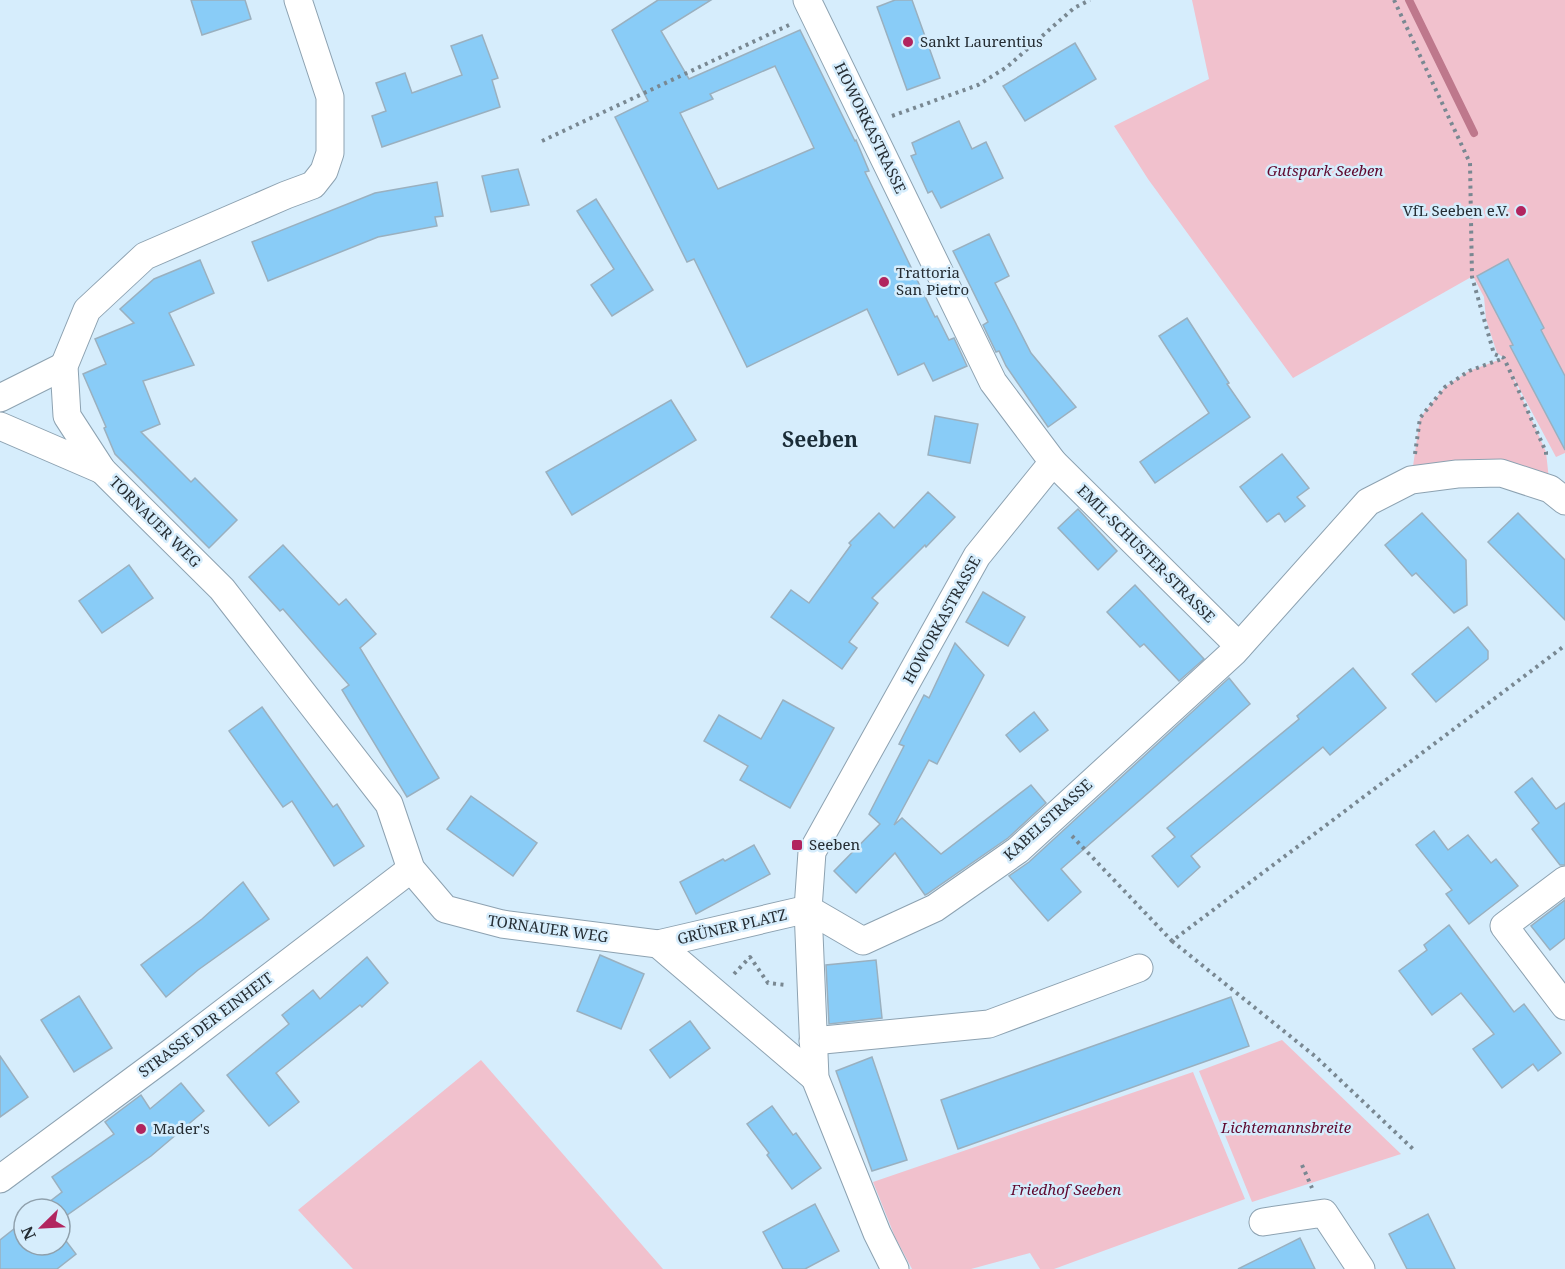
<svg xmlns="http://www.w3.org/2000/svg" width="1565" height="1269" font-family="'Noto Serif',serif">
<rect width="100%" height="100%" fill="#d6edfc"/>
<g fill="#f1c1cd">
<polygon points="1192,0 1565,0 1565,453 1556,457 1510,371 1546,452 1550,489 1411,480 1420,418 1445,387 1469,371 1504,358 1497,353 1486,319 1484,297 1473,276 1293,378 1148,179 1114,126 1209,79"/>
<polygon points="1282,1040 1401,1154 1252,1202 1199,1071"/>
<polygon points="481,1060 663,1269 353,1269 298,1210"/>
<polygon points="1193,1072 1245,1199 1054,1269 1040,1269 1030,1253 971,1269 912,1269 895,1237 873,1182"/>
</g>
<g fill="none" stroke-linecap="round" stroke-linejoin="round">
<polyline stroke="#be788c" stroke-width="8" points="1409,0 1474,133"/>
</g>
<g fill="#89ccf7" stroke="#9ab0bf" stroke-width="1.5" fill-rule="evenodd">
<polygon points="191,0 245,0 251,19 202,35"/>
<path d="M 658,0 L 711,0 L 661,31 L 689,79 L 800,30 L 855,141 L 856,140 L 869,171 L 865,172 L 935,317 L 937,316 L 949,340 L 954,338 L 967,366 L 933,381 L 924,363 L 898,375 L 867,309 L 747,367 L 694,259 L 687,262 L 615,117 L 648,101 L 612,30 ZM 775,66 L 814,148 L 718,189 L 680,113 L 713,99 L 710,94 Z"/>
<polygon points="895,0 912,0 940,78 907,90 877,7"/>
<polygon points="482,35 498,78 492,80 500,107 382,147 372,116 386,111 376,83 405,73 412,93 462,75 451,46"/>
<polygon points="1075,43 1096,79 1025,121 1003,86"/>
<polygon points="959,121 972,149 986,142 1003,178 941,208 932,191 928,193 911,156 916,154 912,143"/>
<polygon points="518,169 529,205 491,212 482,176"/>
<polygon points="437,182 443,216 435,217 437,226 378,237 268,281 252,242 375,193"/>
<polygon points="596,199 653,290 612,316 591,285 614,269 577,211"/>
<polygon points="989,234 1009,276 995,283 1031,353 1076,407 1048,427 1006,366 999,351 996,352 983,325 988,322 953,251"/>
<polygon points="1508,259 1544,328 1541,330 1565,376 1565,450 1510,346 1513,345 1477,276"/>
<polygon points="200,260 214,293 169,313 194,365 143,381 160,424 141,432 191,482 195,478 237,520 209,548 115,454 104,428 106,427 83,374 106,364 95,339 134,323 120,309 154,279"/>
<polygon points="1187,318 1229,383 1227,384 1250,417 1155,483 1140,462 1209,413 1159,336"/>
<polygon points="671,400 696,440 572,515 546,472"/>
<polygon points="935,416 978,424 970,463 928,455"/>
<polygon points="1282,454 1309,488 1297,497 1305,506 1285,522 1279,513 1267,522 1240,487"/>
<polygon points="928,492 955,517 926,547 925,545 872,598 878,603 849,642 857,648 842,669 771,617 791,590 809,603 851,545 849,543 879,513 894,528"/>
<polygon points="1078,509 1117,551 1098,570 1058,528"/>
<polygon points="1422,513 1466,560 1467,605 1454,613 1416,573 1412,576 1385,545"/>
<polygon points="1518,513 1565,560 1565,620 1488,542"/>
<polygon points="283,545 339,605 346,599 376,634 360,648 439,778 407,797 342,690 349,685 283,609 280,611 249,577"/>
<polygon points="129,565 153,598 102,633 79,601"/>
<polygon points="1135,585 1204,659 1179,681 1144,644 1140,647 1107,612"/>
<polygon points="983,592 1025,617 1008,646 966,622"/>
<polygon points="1468,627 1488,651 1488,659 1436,702 1412,674"/>
<polygon points="955,643 984,675 937,764 929,760 894,825 902,818 941,854 1031,785 1046,803 1008,838 927,894 925,895 895,853 856,893 834,871 880,824 869,814 904,746 899,744 924,695 929,698"/>
<polygon points="1353,668 1386,708 1330,755 1323,747 1191,856 1200,867 1178,887 1152,856 1175,837 1167,828 1299,719 1297,716"/>
<polygon points="1229,678 1250,704 1061,869 1081,892 1048,921 1009,876 1029,862"/>
<polygon points="783,700 834,728 790,808 740,780 748,766 704,741 719,715 761,739"/>
<polygon points="262,707 333,807 337,804 364,846 334,866 292,801 283,807 229,731"/>
<polygon points="1034,712 1048,730 1020,752 1006,735"/>
<polygon points="1532,778 1556,809 1565,803 1565,865 1560,865 1532,829 1539,823 1515,792"/>
<polygon points="471,796 537,843 513,876 447,829"/>
<polygon points="1434,831 1448,850 1468,835 1491,863 1496,859 1518,886 1469,924 1446,894 1452,890 1416,845"/>
<polygon points="754,845 770,874 696,914 680,882 723,859 725,861"/>
<polygon points="243,882 269,919 198,970 166,997 141,965 202,919"/>
<polygon points="1565,900 1565,938 1550,950 1531,926"/>
<polygon points="1449,925 1514,1012 1524,1004 1561,1053 1538,1071 1533,1064 1502,1088 1473,1049 1494,1034 1461,993 1432,1015 1399,971 1427,950 1424,945"/>
<polygon points="600,955 644,974 621,1029 577,1011"/>
<polygon points="367,957 388,983 362,1007 360,1005 276,1073 299,1102 269,1126 227,1075 289,1024 282,1015 313,990 320,999"/>
<polygon points="876,960 882,1018 829,1024 826,965"/>
<polygon points="79,996 112,1048 74,1072 41,1020"/>
<polygon points="1231,997 1249,1046 958,1149 941,1100"/>
<polygon points="690,1021 710,1048 670,1078 650,1050"/>
<polygon points="0,1056 28,1097 0,1117"/>
<polygon points="872,1057 907,1160 872,1171 836,1071"/>
<polygon points="181,1083 204,1111 151,1156 60,1220 60,1209 40,1209 62,1192 52,1177 114,1134 105,1122 141,1095 150,1109"/>
<polygon points="772,1106 793,1135 796,1133 821,1168 792,1189 767,1155 769,1153 747,1124"/>
<polygon points="815,1204 839,1251 805,1269 783,1269 763,1232"/>
<polygon points="1428,1214 1455,1269 1407,1269 1389,1234"/>
<polygon points="24,1221 24,1245 60,1245 60,1233 76,1254 57,1269 0,1269 0,1240"/>
<polygon points="1300,1238 1315,1269 1238,1269"/>
</g>
<g fill="none" stroke-linecap="round" stroke-linejoin="round">
<g stroke="#8da2b1" stroke-width="29">
<g id="street">
<polyline points="298,0 330,97 330,153 324,171 313,185 286,195 145,256 87,310 64,366 67,416 102,470 222,589 389,804 411,869 445,909 502,924 658,944 808,909"/>
<polyline points="807,0 993,382 1053,462 1239,646"/>
<polyline points="0,398 64,366"/>
<polyline points="0,426 102,470"/>
<polyline points="1565,880 1504,926 1565,1006"/>
<polyline points="808,909 863,941 935,908 1018,850 1234,652 1368,502 1411,480 1457,474 1501,473 1550,489 1565,501"/>
<polyline points="658,944 815,1078"/>
<polyline points="813,1041 989,1024 1139,968"/>
<polyline points="0,1179 169,1054 411,869"/>
<polyline points="1263,1222 1324,1213 1361,1269"/>
<polyline points="895,1269 877,1233 815,1078 808,909 812,852 977,556 1053,462"/>
</g>
</g>
<g stroke="#798892" stroke-width="4" stroke-dasharray="3 4.5" stroke-linecap="butt">
<polyline points="1394,0 1470,163 1472,277 1494,354 1504,358 1546,452 1546,459"/>
<polyline points="892,116 978,85 1007,67 1074,8 1090,0"/>
<polyline points="542,141 789,25"/>
<polyline points="1415,454 1420,418 1445,387 1469,371 1504,358"/>
<polyline points="1072,836 1172,941 1563,647"/>
<polyline points="1172,941 1316,1057 1413,1149"/>
<polyline points="734,974 750,957 768,983 786,985"/>
<polyline points="1302,1165 1312,1188"/>
</g>
<use href="#street" stroke="#fff" stroke-width="27"/>
</g>
<g fill="#b1255f" stroke="#d6edfc" stroke-width="2">
<circle cx="908" cy="42" r="6"/>
<circle cx="1521" cy="211" r="6"/>
<circle cx="884" cy="282" r="6"/>
<rect x="791" y="839" width="12" height="12" rx="3"/>
<circle cx="141" cy="1129" r="6"/>
</g>
<g text-anchor="middle" stroke-width="5" stroke-linejoin="round" paint-order="stroke">
<g font-size="15" fill="#252d33" stroke="#d6edfc" text-anchor="start">
<text x="920" y="47">Sankt Laurentius</text>
<text x="1509" y="216" text-anchor="end">VfL Seeben e.V.</text>
<text x="896" y="278">Trattoria<tspan x="896" dy="17">San Pietro</tspan></text>
<text x="809" y="850">Seeben</text>
<text x="153" y="1134">Mader's</text>
</g>
<g font-size="15" fill="#252d33" stroke="#d6edfc">
<text transform="translate(870 128) rotate(64)" y="5">HOWORKASTRASSE</text>
<text transform="translate(155 522) rotate(45)" y="5">TORNAUER WEG</text>
<text transform="translate(1146 554) rotate(45)" y="5">EMIL-SCHUSTER-STRASSE</text>
<text transform="translate(942 620) rotate(-61)" y="5">HOWORKASTRASSE</text>
<text transform="translate(1048 820) rotate(-42)" y="5">KABELSTRASSE</text>
<text transform="translate(732 927) rotate(-13)" y="5">GRÜNER PLATZ</text>
<text transform="translate(548 929) rotate(8)" y="5">TORNAUER WEG</text>
<text transform="translate(206 1025) rotate(-37)" y="5">STRASSE DER EINHEIT</text>
</g>
<g font-size="15" font-style="italic" fill="#5f082e" stroke="#d6edfc">
<text x="1325" y="176">Gutspark Seeben</text>
<text x="1286" y="1133">Lichtemannsbreite</text>
<text x="1066" y="1195">Friedhof Seeben</text>
</g>
<g font-size="21" font-weight="bold" fill="#1a2c37" stroke="#d6edfc">
<text x="820" y="447">Seeben</text>
</g>
</g>
<g transform="translate(42 1227) rotate(246)"><circle r="28" fill="#d6edfc" stroke="#8fa0ac" stroke-width="1.5"/>
<path d="M0-4.5L10 22L0 15L-10 22Z" fill="#b1255f"/>
<text y="-9" font-size="16" font-weight="bold" text-anchor="middle" fill="#252d33">N</text>
</g>
</svg>
